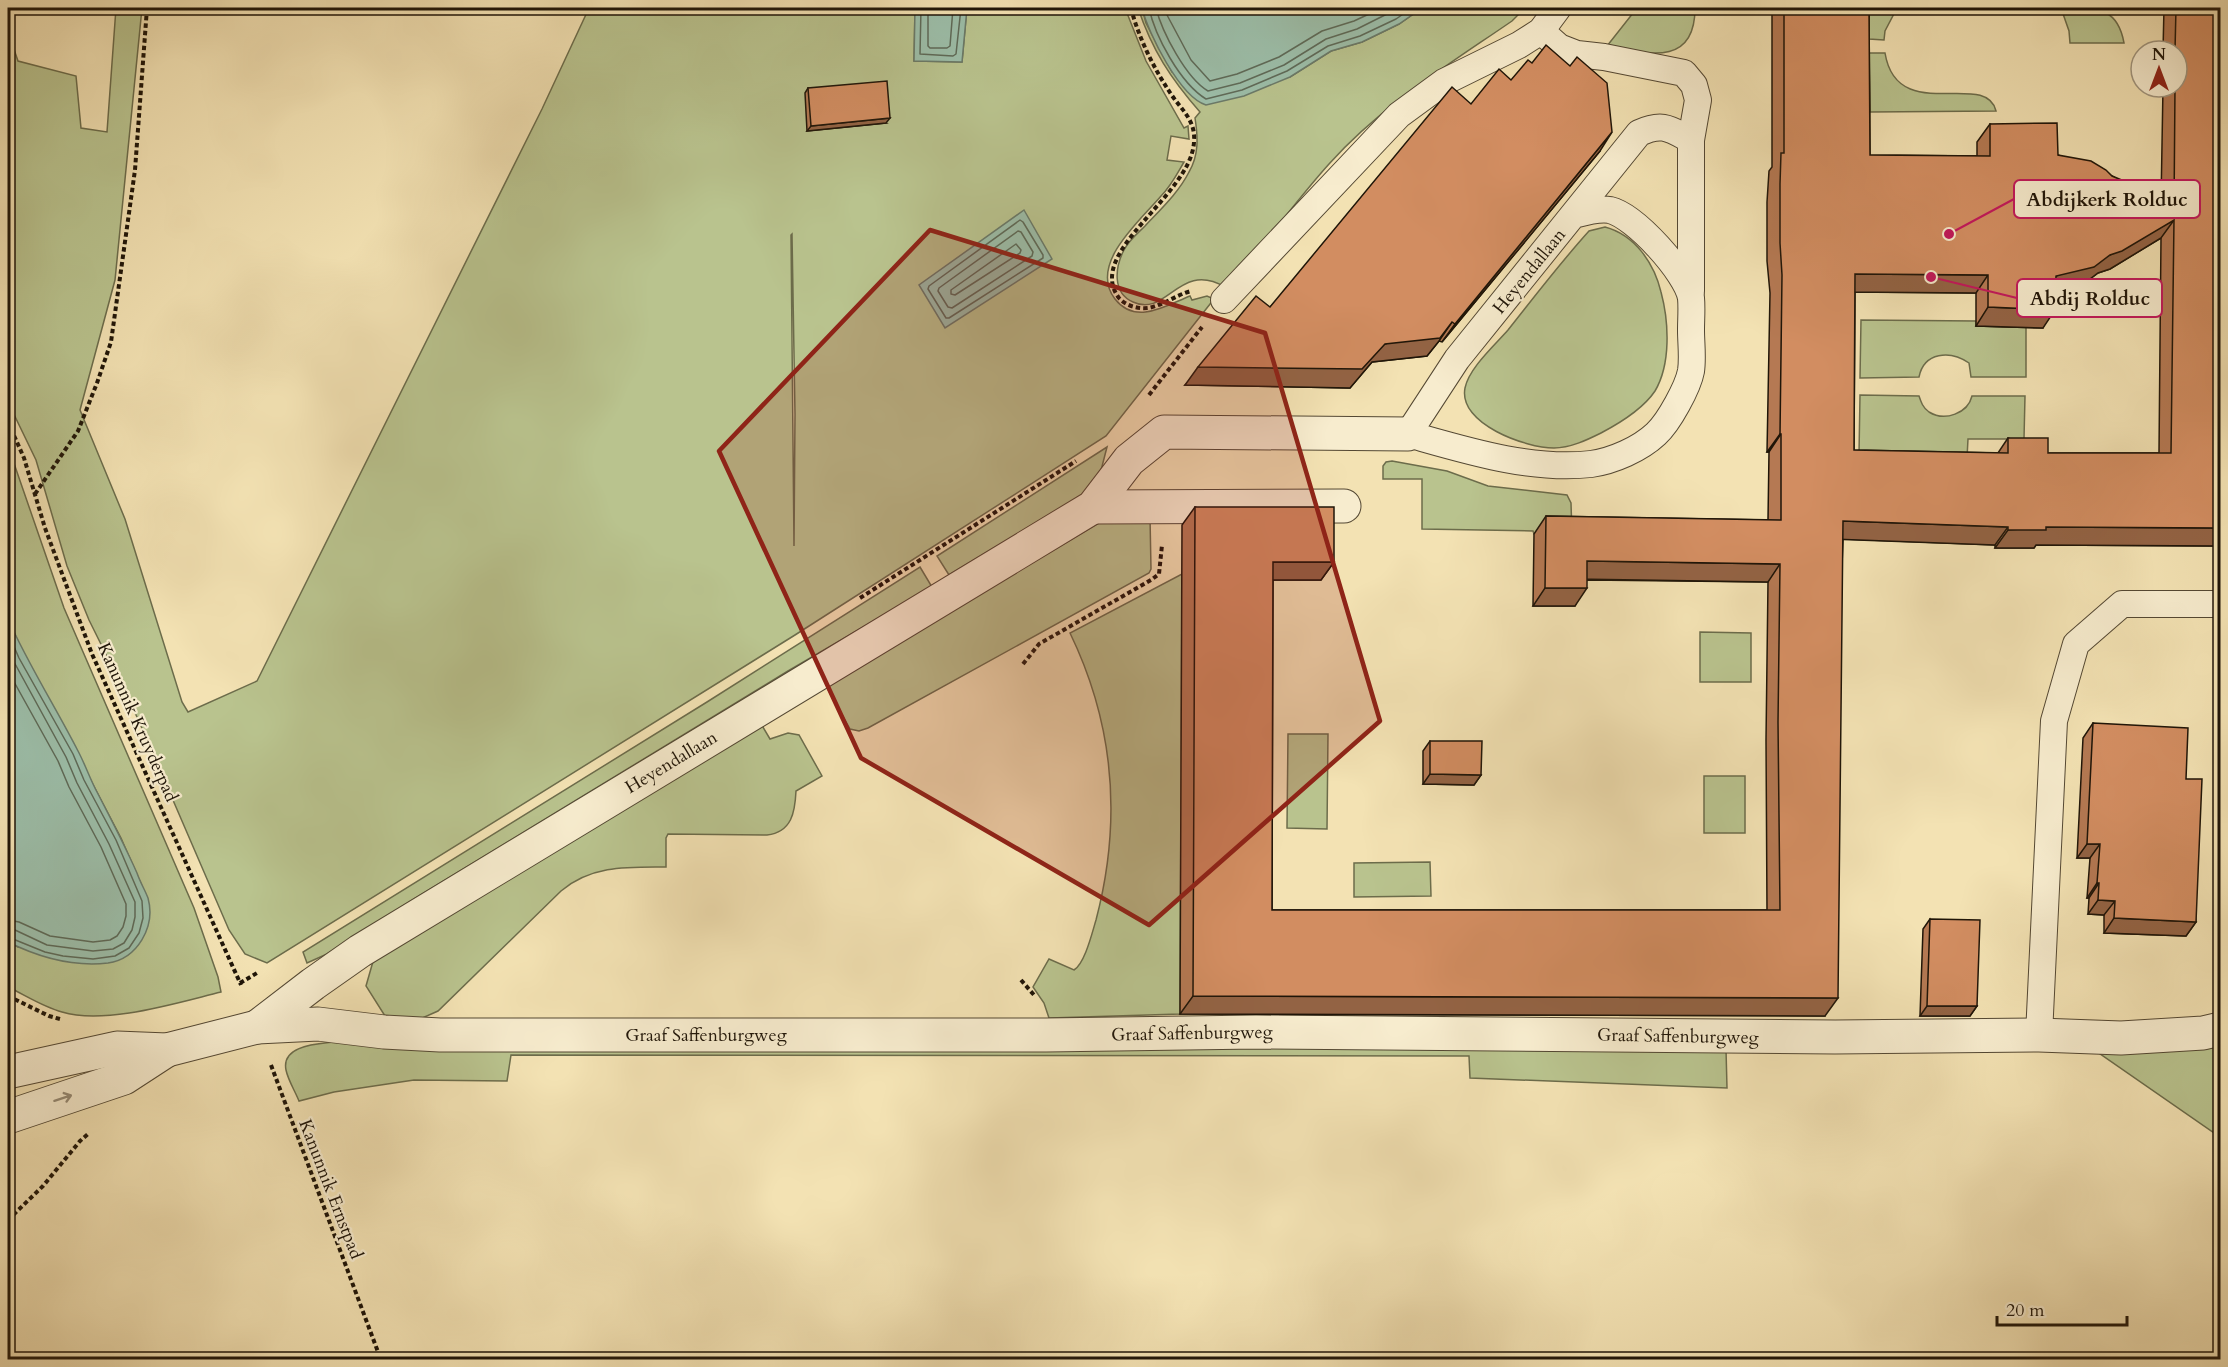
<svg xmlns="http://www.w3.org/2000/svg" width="2228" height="1367" font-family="Cardo,serif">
<rect width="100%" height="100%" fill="#f3e2b3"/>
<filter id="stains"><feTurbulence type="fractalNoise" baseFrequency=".00333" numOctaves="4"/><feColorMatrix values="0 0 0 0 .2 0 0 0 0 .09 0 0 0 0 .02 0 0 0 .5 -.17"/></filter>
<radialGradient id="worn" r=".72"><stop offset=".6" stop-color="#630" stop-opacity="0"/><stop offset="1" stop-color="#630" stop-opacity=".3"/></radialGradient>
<g fill="#b9c38e" stroke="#6c6c4b" stroke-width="1.5" fill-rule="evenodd">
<path d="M 116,8 L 142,8 L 115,280 L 80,410 L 125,519 L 182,702 L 188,712 L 257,681 L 542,109 L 589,8 L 915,8 L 914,61 L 962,62 L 967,8 L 1125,8 L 1146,61 L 1184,128 L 1188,126 L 1189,139 L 1171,136 L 1167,160 L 1184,162 C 1177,174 1171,186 1161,196 C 1140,221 1088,264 1115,299 C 1136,326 1167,305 1190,296 L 1192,300 L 1207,296 L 1214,299 L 1106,436 L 795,635 L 267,963 L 245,954 L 229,930 L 138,719 L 89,620 L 67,566 L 36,460 L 8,402 L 8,32 L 18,61 L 76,76 L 81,128 L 107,132 ZM 792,234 L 795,414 L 794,546 L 791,235 Z"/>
<path d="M 1138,8 L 1142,8 L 1146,23 L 1172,72 L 1290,77 L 1331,51 L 1362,42 L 1399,24 L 1422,8 L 1525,8 L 1512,21 C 1448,65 1381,106 1329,164 C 1293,204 1263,248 1225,287 C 1179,260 1167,318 1133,302 C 1112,293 1115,267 1124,250 C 1129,240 1138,233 1145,226 C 1161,209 1179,192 1189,172 C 1199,155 1198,137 1195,118 L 1200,112 C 1171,79 1152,50 1138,8 Z"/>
<path d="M 1637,8 L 1695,8 C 1695,67 1648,54 1607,46 Z"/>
<polygon points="1869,8 1897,8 1885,31 1884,40 1869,39"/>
<path d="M 2061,8 C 2093,9 2117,4 2124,43 L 2070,43 L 2069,31 Z"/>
<path d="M 1869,53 L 1885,53 C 1897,126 1986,69 1996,111 L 1870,112 Z"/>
<path d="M 1605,227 C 1635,235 1654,263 1661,292 C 1669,322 1671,364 1655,391 C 1643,409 1620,423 1601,433 C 1587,440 1570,448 1554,448 C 1526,448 1458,424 1465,388 C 1469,368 1495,345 1508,330 C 1535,296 1560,263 1589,231 Z"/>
<path d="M 1861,320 L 1976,321 L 1976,326 L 2026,327 L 2026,377 L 1971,377 L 1969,363 C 1950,350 1924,352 1919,377 L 1860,378 Z"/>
<path d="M 1860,395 L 1919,396 C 1921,402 1923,408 1929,412 C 1945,422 1968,413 1972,396 L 2025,396 L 2024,439 L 1968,439 L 1967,458 L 1859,455 Z"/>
<path d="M 8,446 L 64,608 L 194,908 L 218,977 L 221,992 C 176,1003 105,1025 62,1012 C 43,1007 25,995 8,987 L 8,942 L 18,947 L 144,935 L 149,919 L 148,900 L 121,838 L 89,777 L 78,752 L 24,655 L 8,619 Z"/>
<polygon points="1107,447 1097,486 949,575 937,556"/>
<polygon points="1392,461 1447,471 1488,486 1567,495 1571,503 1572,535 1534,534 1533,531 1422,529 1422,479 1383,479 1383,466 1386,462"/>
<polygon points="1112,515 1150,517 1151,569 1149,573 868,728 859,731 850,729 826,686"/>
<polygon points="920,567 932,587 788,671 414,899 327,954 307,963 303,952 707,702"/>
<path d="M 1182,574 L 1180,1014 L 1049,1018 L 1044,1003 L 1033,987 L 1049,959 L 1074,970 C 1085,963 1092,933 1096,920 C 1122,821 1115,726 1070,633 Z"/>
<polygon points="1700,632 1751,633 1751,682 1700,682"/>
<path d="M 760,722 L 770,739 L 788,733 L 799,735 L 822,776 L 796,791 C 795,812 792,832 767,835 L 668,834 L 666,838 L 666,867 C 628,867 592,865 561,891 L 438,1011 L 420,1019 L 385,1016 L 366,986 L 376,951 Z"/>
<polygon points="1288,734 1328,734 1327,829 1287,828"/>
<rect x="1704" y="776" width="41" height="57"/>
<polygon points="1430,862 1431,896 1354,897 1354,863"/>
<path d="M 334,1042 L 1726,1049 L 1727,1088 L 1470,1078 L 1469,1056 L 511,1055 L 507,1081 L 414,1080 L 334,1092 L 299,1101 C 295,1091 288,1080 286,1070 C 281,1045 318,1044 334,1042 Z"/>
<polygon points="2220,1042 2220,1137 2096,1051"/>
</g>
<g fill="#9cbea9" stroke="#6a7a69" stroke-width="1.5">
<polygon points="915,8 967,8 962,62 914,61"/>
<path d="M 1142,8 L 1422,8 L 1399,24 L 1362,42 L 1331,51 L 1290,77 L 1244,96 L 1206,105 C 1180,97 1148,33 1142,8 Z"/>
<polygon points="1024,210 1052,259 945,328 919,285"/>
<path d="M 8,619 C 28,664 55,706 78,751 C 85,764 90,779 97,792 C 111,819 125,846 137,873 C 140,882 145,890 148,898 C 156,927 137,959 108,963 C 72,967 40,958 8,942 Z"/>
</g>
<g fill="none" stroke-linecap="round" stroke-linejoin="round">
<g stroke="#5e6a58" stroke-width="1.5">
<polyline points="921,8 920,54 953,56 956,54 961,8"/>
<polyline points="928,8 928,46 930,48 947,48 950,46 953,8"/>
<path d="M 1149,8 C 1155,36 1180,83 1206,99 L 1242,90 L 1287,71 L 1328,46 L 1360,36 L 1396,19 L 1412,8"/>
<path d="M 1156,8 C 1162,32 1186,78 1208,91 L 1240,83 L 1284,65 L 1326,39 L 1357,29 L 1399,8"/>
<polyline points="1166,8 1167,15 1191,60 1210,81 1237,74 1279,57 1322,31 1354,21 1382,8"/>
<polygon points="1020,220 1023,222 1043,255 1043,258 949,318 946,318 928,289 929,286"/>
<polygon points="1018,231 1021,232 1033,252 1032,256 952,308 948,307 938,291 939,288"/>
<polygon points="1016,244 1021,250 1020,253 955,295 951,294 951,290"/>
<polyline points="8,633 19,658 73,754 84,780 116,840 142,901 143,918 139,933 129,948 115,956 93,959 63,956 45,952 8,937"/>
<polyline points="8,651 66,757 77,783 109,844 135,902 135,917 132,930 124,943 113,949 93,951 47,945 15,930 8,929"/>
<polyline points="8,671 58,761 69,787 101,847 126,904 126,916 123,927 117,936 110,940 93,942 50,936 19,922 8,920"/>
</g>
<g stroke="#544833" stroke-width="28">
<g id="lane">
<polyline points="1541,31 1559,47 1577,54 1604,57 1684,73 1694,85 1698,100 1691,140 1691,291"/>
<path d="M 1574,215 C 1585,212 1598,208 1610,210 C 1635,216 1687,273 1691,298 C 1692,308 1691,320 1691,330 C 1691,343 1693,358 1691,371 C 1688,387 1669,422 1656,434 C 1640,449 1613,461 1591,464 C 1531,471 1465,450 1408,434 L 1457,359 L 1639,133 C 1663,122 1670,129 1691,140"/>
<polyline points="1224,300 1399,115 1444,82 1519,45 1541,31 1558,8"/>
<polyline points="2039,1035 2054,721 2076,644 2122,604 2220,604"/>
</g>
</g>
<g stroke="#544833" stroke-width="35">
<g id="street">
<polyline points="1093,507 1344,506"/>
<polyline points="257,1027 313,984 360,951 1093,507 1129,460 1164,432 1408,434"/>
<polyline points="8,1072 117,1048 167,1050 257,1027 318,1024 384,1032 440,1035 1046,1035 1256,1032 1835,1037 2039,1035 2121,1038 2203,1033 2220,1029"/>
<polyline points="8,1117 124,1078 167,1050"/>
</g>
</g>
<g stroke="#1f1508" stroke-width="4" stroke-dasharray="4.5 3" stroke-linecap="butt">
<path d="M 1131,8 C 1138,36 1153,67 1169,91 C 1180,109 1196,119 1194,142 C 1191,196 1084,252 1119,298 C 1126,306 1138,309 1148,308 C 1164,305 1176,295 1191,291"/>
<polyline points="1149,395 1202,327"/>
<polyline points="8,422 24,458 45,528 92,654 241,985"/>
<polyline points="35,494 78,431 97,383 111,342 135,170 147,8"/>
<polyline points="860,598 1076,461"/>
<polyline points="1023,664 1039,644 1151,580 1159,574 1162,545"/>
<polyline points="1021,980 1034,995"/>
<polyline points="240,983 257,973"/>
<polyline points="8,996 49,1016 60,1019"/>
<polyline points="271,1065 381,1360"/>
<polyline points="8,1220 43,1186 80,1141 89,1133"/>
</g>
<use href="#lane" stroke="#f7ecce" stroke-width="26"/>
<use href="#street" stroke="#f7ecce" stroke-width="33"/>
</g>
<g fill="#b57953" stroke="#1f1508" stroke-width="1.5" fill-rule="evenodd">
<path d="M 1772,8 L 1869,8 L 1870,155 L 1977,156 L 1977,142 L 1990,124 L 2058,155 L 2112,176 L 2161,203 L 2163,87 L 2177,87 L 2177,51 L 2163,51 L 2164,8 L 2220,8 L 2220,546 L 2036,545 L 2034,548 L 1995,548 L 1995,545 L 1843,539 L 1825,1016 L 1180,1014 L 1182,525 L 1195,507 L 1334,562 L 1321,580 L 1273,580 L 1272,910 L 1767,910 L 1766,740 L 1768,582 L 1587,580 L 1575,606 L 1533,606 L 1534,534 L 1546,516 L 1768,520 L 1769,452 L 1767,452 L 1770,293 L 1767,261 L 1767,202 L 1769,171 L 1772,167 ZM 2161,238 L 2159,453 L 2048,453 L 2008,438 L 1998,453 L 1854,450 L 1855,292 L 1976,293 L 1976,326 L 2043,328 L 2055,291 L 2082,285 L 2098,273 L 2110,269 Z"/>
<polygon points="1511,80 1600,151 1442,342 1439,341 1427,356 1372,362 1350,388 1185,385 1270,307 1471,104"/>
<polygon points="808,88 886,123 807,131 805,93"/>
<polygon points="2093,723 2186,779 2196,922 2186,936 2104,933 2104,915 2088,914 2089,898 2087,898 2090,858 2077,858 2083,738"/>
<polygon points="1430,741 1481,775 1474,785 1423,784 1423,751"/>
<polygon points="1930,919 1977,1006 1970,1016 1920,1016 1923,929"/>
</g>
<g fill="#936344" stroke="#1f1508" stroke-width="1.5">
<polygon points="1019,8 1080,8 1015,12"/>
<polygon points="890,118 886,123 807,131 811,126"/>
<polygon points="1612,132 1600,151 1442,342 1455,324"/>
<polygon points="2174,220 2161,238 2110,269 2098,273 2082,285 2043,294 2056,276 2110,255"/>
<polygon points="1855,274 1988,275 1976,293 1843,292"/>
<polygon points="1988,307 2055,310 2043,328 1976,326"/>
<polygon points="1452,322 1439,341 1427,356 1372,362 1350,388 1185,385 1198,367 1385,344"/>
<polygon points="1780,434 1781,434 1769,452 1767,452"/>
<polygon points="1843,521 2008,527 1995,545 1831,539"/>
<polygon points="2046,527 2220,528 2220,546 2036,545 2034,548 1995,548 2008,530"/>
<polygon points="1587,561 1780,564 1768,582 1575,579"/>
<polygon points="1273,562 1334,562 1321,580 1260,580"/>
<polygon points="1545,588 1587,588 1575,606 1533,606"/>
<polygon points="1430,774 1481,775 1474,785 1423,784"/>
<polygon points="2087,844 2100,844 2090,858 2077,858"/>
<polygon points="2097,883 2099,883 2089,898 2087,898"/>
<polygon points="2098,900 2115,901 2104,915 2088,914"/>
<polygon points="2114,918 2196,922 2186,936 2104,933"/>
<polygon points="1193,996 1838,998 1825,1016 1180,1014"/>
<polygon points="1927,1006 1977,1006 1970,1016 1920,1016"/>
</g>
<g fill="#d28d61" stroke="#1f1508" stroke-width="1.5" fill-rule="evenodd">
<path d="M 1784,8 L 1869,8 L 1870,155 L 1990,156 L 1990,124 L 2057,123 L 2058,155 L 2091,161 L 2106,170 L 2112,176 L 2124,181 L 2174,210 L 2175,87 L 2177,87 L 2177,51 L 2175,51 L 2176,8 L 2220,8 L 2220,528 L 2046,527 L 2046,530 L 2008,530 L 2008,527 L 1843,521 L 1838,998 L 1193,996 L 1195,507 L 1334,507 L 1334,562 L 1273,562 L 1272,910 L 1780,910 L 1778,722 L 1780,564 L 1587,561 L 1587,588 L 1545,588 L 1546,516 L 1781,520 L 1781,434 L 1780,434 L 1782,275 L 1780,243 L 1780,184 L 1781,153 L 1784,153 ZM 2174,220 L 2171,453 L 2048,453 L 2048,438 L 2008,438 L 2008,453 L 1854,450 L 1855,274 L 1988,275 L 1988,307 L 2055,310 L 2056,276 L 2094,267 L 2110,255 L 2122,251 Z"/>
<polygon points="1546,45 1570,66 1577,57 1607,83 1612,132 1455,324 1452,322 1440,338 1385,344 1362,369 1198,367 1256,296 1270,307 1452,87 1471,104 1499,69 1511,80 1528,60 1532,63"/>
<polygon points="887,81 890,118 811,126 808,88"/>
<polygon points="2093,723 2188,728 2186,779 2202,779 2196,922 2114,918 2115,901 2098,900 2099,883 2097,883 2100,844 2087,844"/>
<polygon points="1430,741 1482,741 1481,775 1430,774"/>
<polygon points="1930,919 1980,920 1977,1006 1927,1006"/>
</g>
<defs><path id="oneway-shaft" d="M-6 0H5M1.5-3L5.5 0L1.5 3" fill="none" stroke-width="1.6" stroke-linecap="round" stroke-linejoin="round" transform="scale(1.5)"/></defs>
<use stroke="#968b75" href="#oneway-shaft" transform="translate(63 1098) rotate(-18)"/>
<path fill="#8f2418" fill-opacity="0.2" stroke="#8f2418" stroke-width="4.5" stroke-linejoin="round" d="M 930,230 L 1265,333 L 1380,721 L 1149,925 L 861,758 L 719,451 Z"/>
<g text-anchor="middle" stroke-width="4.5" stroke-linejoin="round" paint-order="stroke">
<g font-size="18" fill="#1f1508" stroke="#f7ecce">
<text transform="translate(1529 271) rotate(-51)" y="6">Heyendallaan</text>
<text transform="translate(138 722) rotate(66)" y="6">Kanunnik Kruyderpad</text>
<text transform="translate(671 762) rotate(-31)" y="6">Heyendallaan</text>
<text transform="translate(1192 1033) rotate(-1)" y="6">Graaf Saffenburgweg</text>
<text x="706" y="1041">Graaf Saffenburgweg</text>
<text transform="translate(1678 1036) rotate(1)" y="6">Graaf Saffenburgweg</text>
<text transform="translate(331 1189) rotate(69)" y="6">Kanunnik Ernstpad</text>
</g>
</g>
<path fill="none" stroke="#c2185b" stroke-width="2" d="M1949 234L2014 199M1931 277L2017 298"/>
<g fill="#c2185b" stroke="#f7ecce" stroke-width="2">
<circle cx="1949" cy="234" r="6"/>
<circle cx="1931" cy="277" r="6"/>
</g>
<g fill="#f7ecce" stroke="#c2185b" stroke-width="2">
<rect x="2014" y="180" width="186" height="38" rx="6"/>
<rect x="2017" y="279" width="145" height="38" rx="6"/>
</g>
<g font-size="20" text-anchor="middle" font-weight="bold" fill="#1f1508">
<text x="2107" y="206">Abdijkerk Rolduc</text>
<text x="2090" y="305">Abdij Rolduc</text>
</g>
<rect width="2228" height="1367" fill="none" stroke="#f3e2b3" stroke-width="30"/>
<rect x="9" y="9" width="2210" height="1349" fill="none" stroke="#1f1508" stroke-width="3"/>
<rect x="15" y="15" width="2198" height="1337" fill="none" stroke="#1f1508" stroke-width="1.5"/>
<g transform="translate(2159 69)"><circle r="28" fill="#f7ecce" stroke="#a1967f" stroke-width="1.5"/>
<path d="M0-4.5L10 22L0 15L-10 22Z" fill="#8f2418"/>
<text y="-9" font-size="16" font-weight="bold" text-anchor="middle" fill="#1f1508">N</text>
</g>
<path d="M1997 1316v9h130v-9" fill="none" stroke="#1f1508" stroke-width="3"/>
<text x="2006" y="1316" font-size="18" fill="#1f1508" stroke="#f7ecce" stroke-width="4.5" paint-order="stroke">20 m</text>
<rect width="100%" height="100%" filter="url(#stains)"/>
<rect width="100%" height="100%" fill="url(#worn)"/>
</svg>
